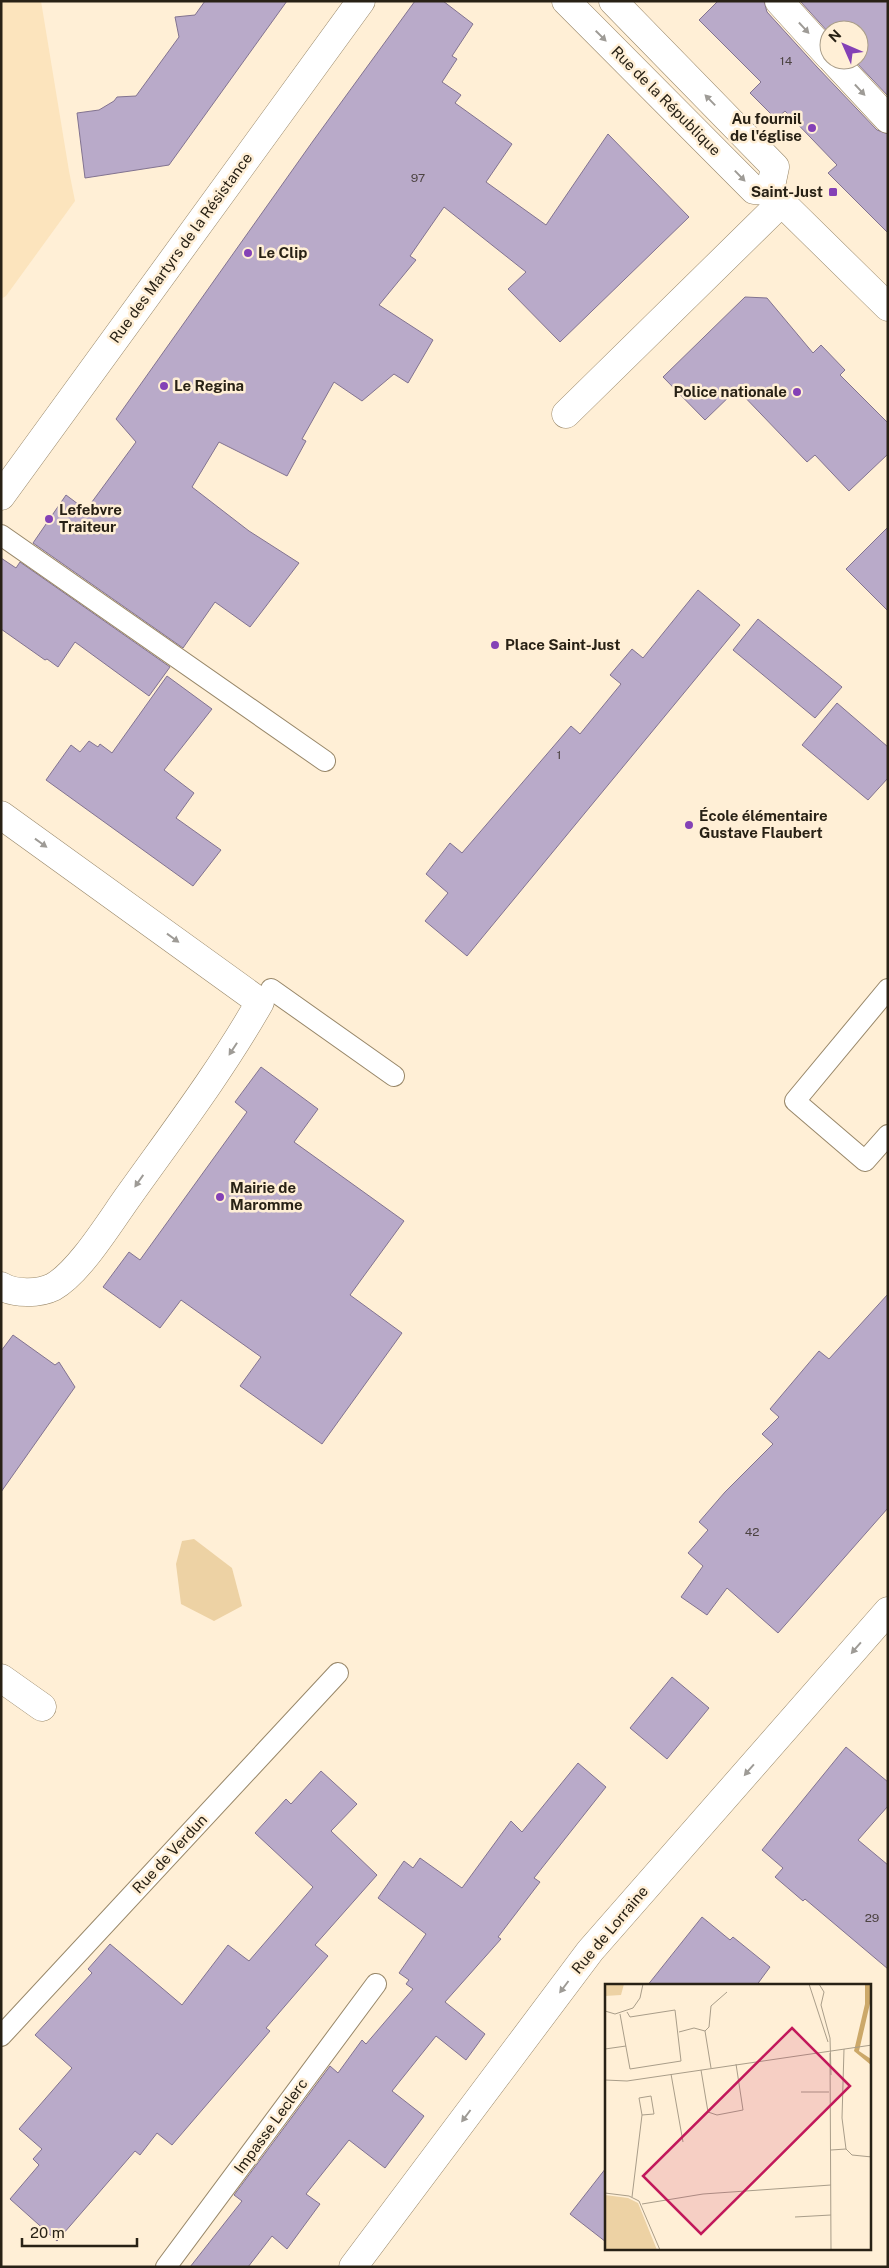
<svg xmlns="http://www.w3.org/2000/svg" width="889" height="2268" font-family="'Public Sans',sans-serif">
<rect width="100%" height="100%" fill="#ffefd6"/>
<polygon fill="#fce4bd" points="1,1 41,1 69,171 75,201 6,296 1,299"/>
<polygon fill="#edd2a4" points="194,1539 232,1568 242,1606 214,1621 181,1604 176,1564 182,1541"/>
<g fill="#b9aac9" stroke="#827390">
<polygon points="205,1 287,1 169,165 85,178 77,113 99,110 114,101 117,97 136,96 179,37 175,17 195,15"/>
<polygon points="415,1 443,1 473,24 452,56 457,59 442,82 461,95 455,103 512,144 486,182 546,225 608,134 689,217 560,342 508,289 526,272 444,207 410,256 416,260 379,305 433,340 408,383 394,374 362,401 334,382 302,439 306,441 287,476 219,442 192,487 249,531 299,563 250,627 215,602 183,648 33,543 66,495 86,510 136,442 116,419 313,141"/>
<polygon points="718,1 764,1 767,12 817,67 877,130 888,134 888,233 828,173 837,165 785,111 776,119 750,93 761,82 699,20"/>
<polygon points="800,1 888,1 888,96 854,60 859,60 859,30 829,30 829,33"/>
<polygon points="745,297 767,298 813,353 821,345 845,370 840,375 888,423 888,454 849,491 815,455 807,462 737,389 705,420 663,377"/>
<polygon points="888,527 888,611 846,569"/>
<polygon points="1,558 16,568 20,562 170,667 149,696 75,642 58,667 47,659 45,660 1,629"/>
<polygon points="698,590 740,625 467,956 425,921 448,893 426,874 450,843 462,853 571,726 580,734 621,684 610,675 632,649 643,658"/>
<polygon points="758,619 842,687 815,718 733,650"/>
<polygon points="167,676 212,709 164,770 194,793 176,818 221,850 193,886 46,780 71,745 80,752 89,741 98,747 100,744 112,753"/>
<polygon points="837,703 888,747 888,778 868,800 802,745"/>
<polygon points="261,1067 318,1109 294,1142 404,1221 350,1295 402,1333 322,1444 240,1386 261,1357 181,1300 160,1328 103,1287 129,1252 140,1260 247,1112 235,1102"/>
<polygon points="888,1294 888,1508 778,1633 727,1588 707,1615 681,1597 703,1566 688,1553 708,1530 699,1522 725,1492 773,1444 762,1434 779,1417 770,1409 819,1351 829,1359"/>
<polygon points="13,1335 55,1365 59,1362 75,1387 1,1492 1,1351"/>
<polygon points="672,1677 709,1708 667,1759 630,1728"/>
<polygon points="846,1747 888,1782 888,1806 858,1840 888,1865 888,1969 805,1899 803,1901 775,1877 783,1868 762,1850"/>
<polygon points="578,1763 606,1787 534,1878 540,1882 498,1937 501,1939 445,2002 485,2034 466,2060 436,2036 392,2091 424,2116 385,2168 349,2140 306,2194 320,2204 287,2249 272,2236 248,2267 190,2267 242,2201 234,2195 330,2066 338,2073 362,2040 366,2044 413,1989 406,1984 409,1980 399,1973 426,1934 378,1898 404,1861 413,1868 420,1858 462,1888 511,1821 522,1832"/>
<polygon points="321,1771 357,1804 331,1831 377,1875 315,1945 328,1956 266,2028 270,2031 172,2145 157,2133 140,2155 135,2151 57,2241 10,2199 39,2165 33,2159 42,2149 19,2129 72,2068 35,2035 92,1973 88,1969 110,1944 182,2005 228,1945 249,1961 313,1887 255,1833 286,1799 291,1804"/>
<polygon points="702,1917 730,1940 733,1937 770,1967 756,1986 647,1986"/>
<polygon points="606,2168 606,2242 570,2214"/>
</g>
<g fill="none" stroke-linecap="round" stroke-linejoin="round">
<g stroke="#988769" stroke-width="22">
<g id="service">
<polyline points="1,535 325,761"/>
<polyline points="271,989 394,1076"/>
<polyline points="888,989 795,1101 865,1161 888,1135"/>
<polyline points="1,2036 338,1673"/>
<polyline points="166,2267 376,1984"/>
</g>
</g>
<g stroke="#988769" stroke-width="29">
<g id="minor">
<polyline points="779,1 829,56"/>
<polyline points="833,60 888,119"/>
<polyline points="566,414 781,203"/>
<path d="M 1,815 L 260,1002 C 222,1069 175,1131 130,1194 C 111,1220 80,1272 53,1287 C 39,1294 14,1294 1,1286"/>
<polyline points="1,1678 42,1707"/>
<polyline points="353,2267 590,1951 888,1611"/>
</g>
</g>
<g stroke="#988769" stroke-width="29">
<g id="tertiary">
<polyline points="566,1 754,190 770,191 888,307"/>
<polyline points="613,1 775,167 770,191"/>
</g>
</g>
<g stroke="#988769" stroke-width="29">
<polyline id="primary" points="1,496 361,1"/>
</g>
<use href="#service" stroke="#fff" stroke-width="20"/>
<use href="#minor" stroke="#fff" stroke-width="28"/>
<use href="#tertiary" stroke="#fff" stroke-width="28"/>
<use href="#primary" stroke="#fff" stroke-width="28"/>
</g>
<defs><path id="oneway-solid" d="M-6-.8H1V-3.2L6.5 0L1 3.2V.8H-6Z" transform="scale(1.25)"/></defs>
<g fill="#9e9b96">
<use href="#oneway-solid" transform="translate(804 28) rotate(47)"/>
<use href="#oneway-solid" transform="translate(601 36) rotate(45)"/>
<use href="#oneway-solid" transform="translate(860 90) rotate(47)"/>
<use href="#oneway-solid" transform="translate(710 100) rotate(-134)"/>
<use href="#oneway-solid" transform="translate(740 176) rotate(46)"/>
<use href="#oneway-solid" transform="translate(41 843) rotate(36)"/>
<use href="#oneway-solid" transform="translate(173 938) rotate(36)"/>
<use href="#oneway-solid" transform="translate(233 1049) rotate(123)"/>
<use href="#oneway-solid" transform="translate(139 1181) rotate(125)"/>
<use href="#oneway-solid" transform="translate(856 1648) rotate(131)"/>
<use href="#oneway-solid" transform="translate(749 1770) rotate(131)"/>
<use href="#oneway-solid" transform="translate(564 1987) rotate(127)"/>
<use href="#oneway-solid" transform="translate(466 2116) rotate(127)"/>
</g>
<g fill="#8441b6" stroke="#ffefd6" stroke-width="2">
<circle cx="812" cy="128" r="5"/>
<rect x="828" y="187" width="10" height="10" rx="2.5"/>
<circle cx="248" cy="253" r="5"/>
<circle cx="164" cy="386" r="5"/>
<circle cx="797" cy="392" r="5"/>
<circle cx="49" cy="519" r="5"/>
<circle cx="495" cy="645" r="5"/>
<circle cx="689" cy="825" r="5"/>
<circle cx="220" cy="1197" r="5"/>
</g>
<g text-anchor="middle" stroke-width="5" stroke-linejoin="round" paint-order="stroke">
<g font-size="12" fill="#4c4342">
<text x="786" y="65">14</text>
<text x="418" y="182">97</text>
<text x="559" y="759">1</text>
<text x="752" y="1536">42</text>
<text x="872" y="1922">29</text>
</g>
<g font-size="15" fill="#282115" stroke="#ffefd6">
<text transform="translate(666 101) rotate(45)" y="5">Rue de la République</text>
<text transform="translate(181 248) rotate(-54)" y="5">Rue des Martyrs de la Résistance</text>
<text transform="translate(170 1854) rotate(-47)" y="5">Rue de Verdun</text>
<text transform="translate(610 1930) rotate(-50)" y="5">Rue de Lorraine</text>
<text transform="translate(271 2126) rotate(-54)" y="5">Impasse Leclerc</text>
</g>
<g font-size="15" font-weight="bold" fill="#282115" stroke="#ffefd6" text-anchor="start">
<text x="802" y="124" text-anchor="end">Au fournil<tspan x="802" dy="17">de l'église</tspan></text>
<text x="823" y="197" text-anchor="end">Saint-Just</text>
<text x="258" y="258">Le Clip</text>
<text x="174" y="391">Le Regina</text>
<text x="787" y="397" text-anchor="end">Police nationale</text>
<text x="59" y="515">Lefebvre<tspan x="59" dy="17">Traiteur</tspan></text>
<text x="505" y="650">Place Saint-Just</text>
<text x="699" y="821">École élémentaire<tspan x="699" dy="17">Gustave Flaubert</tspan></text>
<text x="230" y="1193">Mairie de<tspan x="230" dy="17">Maromme</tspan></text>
</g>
</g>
<g transform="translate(605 1984)">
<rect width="266" height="266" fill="#ffefd6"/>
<path d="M 0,0 L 19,0 L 16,11 L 0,12 ZM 0,211 L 23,214 L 33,219 L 52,266 L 0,266 Z" fill="#edd2a4"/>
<path d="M 260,0 L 266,0 L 266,15 L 254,67 L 266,75 L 266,81 L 249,67 L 260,20 Z" fill="#cca869"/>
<path fill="none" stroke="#a99d89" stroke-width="1" d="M 204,0 L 223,58M 214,0 L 219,8 L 216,21 L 225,54 L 226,91M 0,27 L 10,30 L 28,24 L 35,14 L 38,0M 15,30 L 25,85 L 76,77 L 70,26 L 25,33 L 22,28M 100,47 L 104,43 L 106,22 L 122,8M 74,48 L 89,44 L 100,47 L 106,84M 0,65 L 21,62M 239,65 L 237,134 L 241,165 L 247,171 L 267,173M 225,69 L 226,266M 96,86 L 103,128 L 112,131 L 138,126 L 131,80M 66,90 L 78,158M 0,96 L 22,97 L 267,61M 196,108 L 224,108M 226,166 L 241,165M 0,209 L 24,212 L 34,217 L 55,266M 27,213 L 37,131 L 34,114 L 46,112 L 49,130 L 37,131M 37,220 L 98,210 L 226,201M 190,233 L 226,231"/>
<path fill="#c2185b" fill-opacity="0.15" stroke="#c2185b" stroke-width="2.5" d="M 187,44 L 245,102 L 96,250 L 38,192 Z"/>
<rect width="266" height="266" fill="none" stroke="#282115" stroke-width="2.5"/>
</g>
<rect width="889" height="2268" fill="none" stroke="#282115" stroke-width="5"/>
<g transform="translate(844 45) rotate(315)"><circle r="24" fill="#ffefd6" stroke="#a99d89"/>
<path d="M0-4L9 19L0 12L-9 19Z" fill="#8441b6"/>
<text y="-8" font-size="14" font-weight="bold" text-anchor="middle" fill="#282115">N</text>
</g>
<path d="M22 2238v8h115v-8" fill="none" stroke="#282115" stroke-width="2.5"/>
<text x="30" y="2238" font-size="15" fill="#282115" stroke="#ffefd6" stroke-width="4" paint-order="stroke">20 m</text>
</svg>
